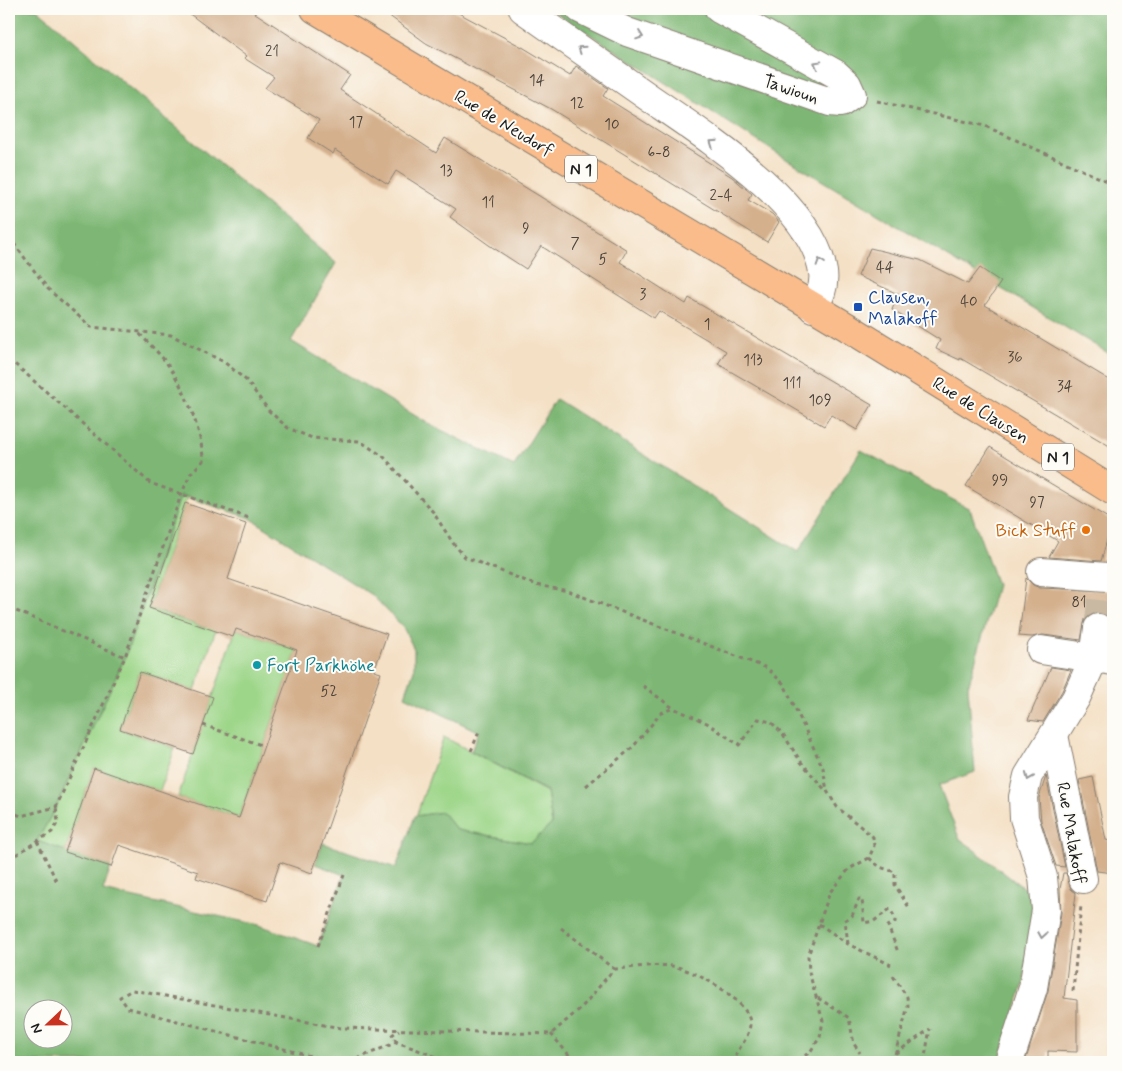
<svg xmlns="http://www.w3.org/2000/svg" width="1122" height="1071" font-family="Mynerve,sans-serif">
<rect width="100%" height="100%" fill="#fdfcf7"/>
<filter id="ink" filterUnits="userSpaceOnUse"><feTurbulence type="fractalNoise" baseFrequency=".02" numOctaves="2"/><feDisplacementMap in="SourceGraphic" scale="10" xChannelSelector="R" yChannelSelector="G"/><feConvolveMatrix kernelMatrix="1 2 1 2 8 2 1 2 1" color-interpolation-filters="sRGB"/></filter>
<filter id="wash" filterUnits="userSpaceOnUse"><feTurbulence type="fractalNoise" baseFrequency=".0096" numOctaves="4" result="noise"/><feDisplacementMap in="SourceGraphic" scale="20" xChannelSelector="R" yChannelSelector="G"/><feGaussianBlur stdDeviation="1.12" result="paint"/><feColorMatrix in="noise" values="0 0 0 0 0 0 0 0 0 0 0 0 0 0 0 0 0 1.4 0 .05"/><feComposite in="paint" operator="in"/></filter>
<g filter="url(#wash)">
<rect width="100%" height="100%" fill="#f4e0c5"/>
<g fill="#9dd689" stroke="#5c7952">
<polygon points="181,495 187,497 149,608 205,628 218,623 195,691 140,672 120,729 175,748 160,791 94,768 65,852 37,841 56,807 125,657"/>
<polygon points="236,629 297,650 239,818 178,797"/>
<polygon points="444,737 547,792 552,824 531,843 457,830 442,812 416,816"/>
</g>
<g fill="#7eb775" stroke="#4d6a48" fill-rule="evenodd">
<path d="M 9,9 L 37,9 L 336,263 L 291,341 L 429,424 L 514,466 L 556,399 L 798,552 L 861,450 L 970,509 L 997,585 L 968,687 L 975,772 L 939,785 L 959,838 L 1026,890 L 1034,908 L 1024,983 L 999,1062 L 9,1062 ZM 181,495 L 250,518 L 373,596 L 403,627 L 414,649 L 414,670 L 405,696 L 479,732 L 471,751 L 547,791 L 552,824 L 531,843 L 457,830 L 442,812 L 415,816 L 396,868 L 323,843 L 315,864 L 344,875 L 318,946 L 259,925 L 103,891 L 111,867 L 37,841 L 56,807 L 125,657 ZM 32,1008 L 62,1008 L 62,1038 L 32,1038 Z"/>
<polygon points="550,9 1113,9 1113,356 778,154"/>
</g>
<g id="blocks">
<g fill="#d4b08d">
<polygon points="183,9 249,9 350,75 340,90 436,153 445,138 627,250 620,262 686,304 689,298 872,405 857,430 831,415 824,426 718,364 726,351 659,311 654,318 541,246 526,269 489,245 450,217 456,209 396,171 388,184 335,150 333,154 308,138 319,120 265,88 274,77 244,58 246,56"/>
<polygon points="380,9 451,9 524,48 570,76 576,66 608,88 603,96 732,177 752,194 748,200 772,214 779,222 767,242 551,109 426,43"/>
<polygon points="870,248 920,260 968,284 980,268 1001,282 985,305 1113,382 1113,448 960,358 960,360 936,349 940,340 892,310 898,294 858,276"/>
<polygon points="990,447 1108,518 1111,526 1101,561 1049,557 1058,541 966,486"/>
<polygon points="185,503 246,524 228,579 387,634 374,671 381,673 312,873 280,862 267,901 196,878 198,872 119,845 111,867 65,852 94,768 239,818 297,650 236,629 233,637 149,608"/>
<polygon points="1026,578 1033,585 1040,588 1113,591 1113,628 1108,616 1100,613 1092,614 1085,619 1081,640 1043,635 1032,637 1019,636"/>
<polygon points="1051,667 1071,670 1062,691 1043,722 1028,720"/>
<polygon points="140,672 213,697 193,754 120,729"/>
<polygon points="1046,776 1065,867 1056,866 1041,821 1039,798"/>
<polygon points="1093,777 1106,840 1113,842 1113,873 1097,871 1079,780"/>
<polygon points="1063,873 1066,873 1071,889 1076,893 1064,998 1077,1000 1077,1052 1048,1051 1048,1062 1025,1062 1048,991 1061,913 1060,889"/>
</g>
</g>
</g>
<g filter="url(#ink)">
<use href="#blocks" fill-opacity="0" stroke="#887e70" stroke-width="1"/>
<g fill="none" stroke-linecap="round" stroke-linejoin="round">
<polyline stroke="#c9b9a3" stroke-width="28" stroke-dasharray="28 14" stroke-linecap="butt" points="1098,628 1103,587"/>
<g stroke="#887e70" stroke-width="30">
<g id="minor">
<path d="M 523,9 C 563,37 604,66 644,94 C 698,132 813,202 823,272 C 825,286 820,297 813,308"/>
<polyline points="580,9 627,32 830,102 841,103 852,95 847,84 836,74 719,9"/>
<polyline points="1041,572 1107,577"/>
<polyline points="1041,650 1113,661"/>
<polyline points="1054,735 1083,879"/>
<polyline points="1009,1062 1033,988 1046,910 1043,877 1024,818 1023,797 1028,776 1076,698 1094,658 1098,628"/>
</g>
</g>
<g stroke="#887e70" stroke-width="30">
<polyline id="major" points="315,9 849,328 1113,491"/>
</g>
<g stroke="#887e70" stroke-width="3" stroke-dasharray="4 4" stroke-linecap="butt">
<polyline points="877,101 985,126 1113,184"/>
<polyline points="9,237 48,289 91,327 171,335 224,362 247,381 269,411 288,428 312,438 360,441 384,457 433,512 453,543 465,557 536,585 568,591 767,668 784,684 823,768 827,791 837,807 873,837 874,846 869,858 849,869 830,892 808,956 809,972 823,1021 820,1037 810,1052 796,1062"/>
<polyline points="9,359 150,483 249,518"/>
<path d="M 9,608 L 125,657 L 181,495 L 191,473 L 203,461 C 203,433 183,383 165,361 C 157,351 147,342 138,332"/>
<polyline points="643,686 673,708 707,723 739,745 758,719 771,722 783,734 801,762 826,791"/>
<polyline points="203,725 264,746"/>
<polyline points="471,751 479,732"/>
<polyline points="586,786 633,747 661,713 673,708"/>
<polyline points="9,811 21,816 56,807 125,657"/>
<polyline points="37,841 58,884"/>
<polyline points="869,858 880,867 895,872 895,885 910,909"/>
<polyline points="9,859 52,832 58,822 56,807"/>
<polyline points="819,924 848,944 891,965"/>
<polyline points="848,944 845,920 852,916 859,899 862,899 864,923 874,921 890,909 895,918 895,922 888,926 898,952"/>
<polyline points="318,946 344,875"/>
<path d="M 614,969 C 632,968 653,964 672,966 C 692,969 749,999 750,1023 C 750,1035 742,1044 736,1054 L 737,1060 L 740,1062"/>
<polyline points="893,976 907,997 908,1006 893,1062"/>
<polyline points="1073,991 1081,905"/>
<polyline points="818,998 849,1018 854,1044 860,1053"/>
<polyline points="551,1034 575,1062"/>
<polyline points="397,1042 392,1035 399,1030"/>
<polyline points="896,1053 930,1029"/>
<polyline points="9,1058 18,1062"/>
<polyline points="333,1062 128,1008 120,997 132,990 341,1028 551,1034 582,1007 614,969 561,928"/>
<polyline points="350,1062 397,1042 450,1062"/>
<polyline points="924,1062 930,1029"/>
</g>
<use href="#minor" stroke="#fff" stroke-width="28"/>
<use href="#major" stroke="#fabc8b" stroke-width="28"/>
</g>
<defs><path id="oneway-chevron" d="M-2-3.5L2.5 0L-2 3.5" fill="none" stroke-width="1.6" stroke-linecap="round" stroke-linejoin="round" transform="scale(1.25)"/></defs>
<g stroke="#999">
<use href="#oneway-chevron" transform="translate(640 36) rotate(19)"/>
<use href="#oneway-chevron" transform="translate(581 49) rotate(-145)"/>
<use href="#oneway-chevron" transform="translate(817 64) rotate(-151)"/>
<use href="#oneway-chevron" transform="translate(713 143) rotate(-145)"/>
<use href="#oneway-chevron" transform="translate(820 262) rotate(-108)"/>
<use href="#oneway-chevron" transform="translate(1029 777) rotate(112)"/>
<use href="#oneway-chevron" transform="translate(1042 935) rotate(99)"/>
</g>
</g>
<rect fill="#1a4fb4" stroke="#fdfcf7" stroke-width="2" x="853" y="302" width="10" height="10" rx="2.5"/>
<circle fill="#e8710a" stroke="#fdfcf7" stroke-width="2" cx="1086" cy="530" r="5"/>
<circle fill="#0f9aa8" stroke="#fdfcf7" stroke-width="2" cx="257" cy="665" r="5"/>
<g text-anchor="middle" stroke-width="4" stroke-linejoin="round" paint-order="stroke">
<g font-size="15" fill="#4a4138">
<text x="272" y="56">21</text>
<text x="537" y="85">14</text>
<text x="577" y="108">12</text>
<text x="356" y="127">17</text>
<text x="612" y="129">10</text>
<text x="659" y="157">6-8</text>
<text x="446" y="175">13</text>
<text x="721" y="200">2-4</text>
<text x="488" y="207">11</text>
<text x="526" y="233">9</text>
<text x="575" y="248">7</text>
<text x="603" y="264">5</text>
<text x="885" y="272">44</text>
<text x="643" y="299">3</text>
<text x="969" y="306">40</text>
<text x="707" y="329">1</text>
<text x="1015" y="362">36</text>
<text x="753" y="365">113</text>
<text x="792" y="388">111</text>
<text x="1065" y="391">34</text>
<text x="820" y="405">109</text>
<text x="1000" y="485">99</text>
<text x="1037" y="507">97</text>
<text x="1079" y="607">81</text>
<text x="329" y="696">52</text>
</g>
<g fill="#fdfcf7" stroke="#605f5e" stroke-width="1">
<rect x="565" y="155.5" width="32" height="27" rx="4"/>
<rect x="1042" y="443.5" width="32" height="27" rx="4"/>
</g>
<g font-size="16" font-weight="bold" fill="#1c1c1c">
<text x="581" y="175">N 1</text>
<text x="1058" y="463">N 1</text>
</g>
<g font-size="18" fill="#1c1c1c" stroke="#fdfcf7">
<text transform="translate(791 89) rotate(19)" y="6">Tawioun</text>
<text transform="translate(504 123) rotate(31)" y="6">Rue de Neudorf</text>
<text transform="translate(981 410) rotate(32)" y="6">Rue de Clausen</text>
<text transform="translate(1072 833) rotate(80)" y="6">Rue Malakoff</text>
</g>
<g font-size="18" fill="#164399" stroke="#fdfcf7" text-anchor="start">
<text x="868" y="303">Clausen,<tspan x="868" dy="21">Malakoff</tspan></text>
</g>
<g font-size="18" fill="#c56008" stroke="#fdfcf7" text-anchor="end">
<text x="1076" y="536">Bick Stuff</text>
</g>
<g font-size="18" fill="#0d838f" stroke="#fdfcf7" text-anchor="start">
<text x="267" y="671">Fort Parkhöhe</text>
</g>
</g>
<rect width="1122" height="1071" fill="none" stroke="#fdfcf7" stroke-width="30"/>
<g transform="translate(48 1024) rotate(248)"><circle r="24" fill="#fdfcf7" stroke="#a3a29f"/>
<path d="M0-4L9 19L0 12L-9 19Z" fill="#c8321e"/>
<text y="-8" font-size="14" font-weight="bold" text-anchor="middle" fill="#1c1c1c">N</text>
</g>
</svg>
